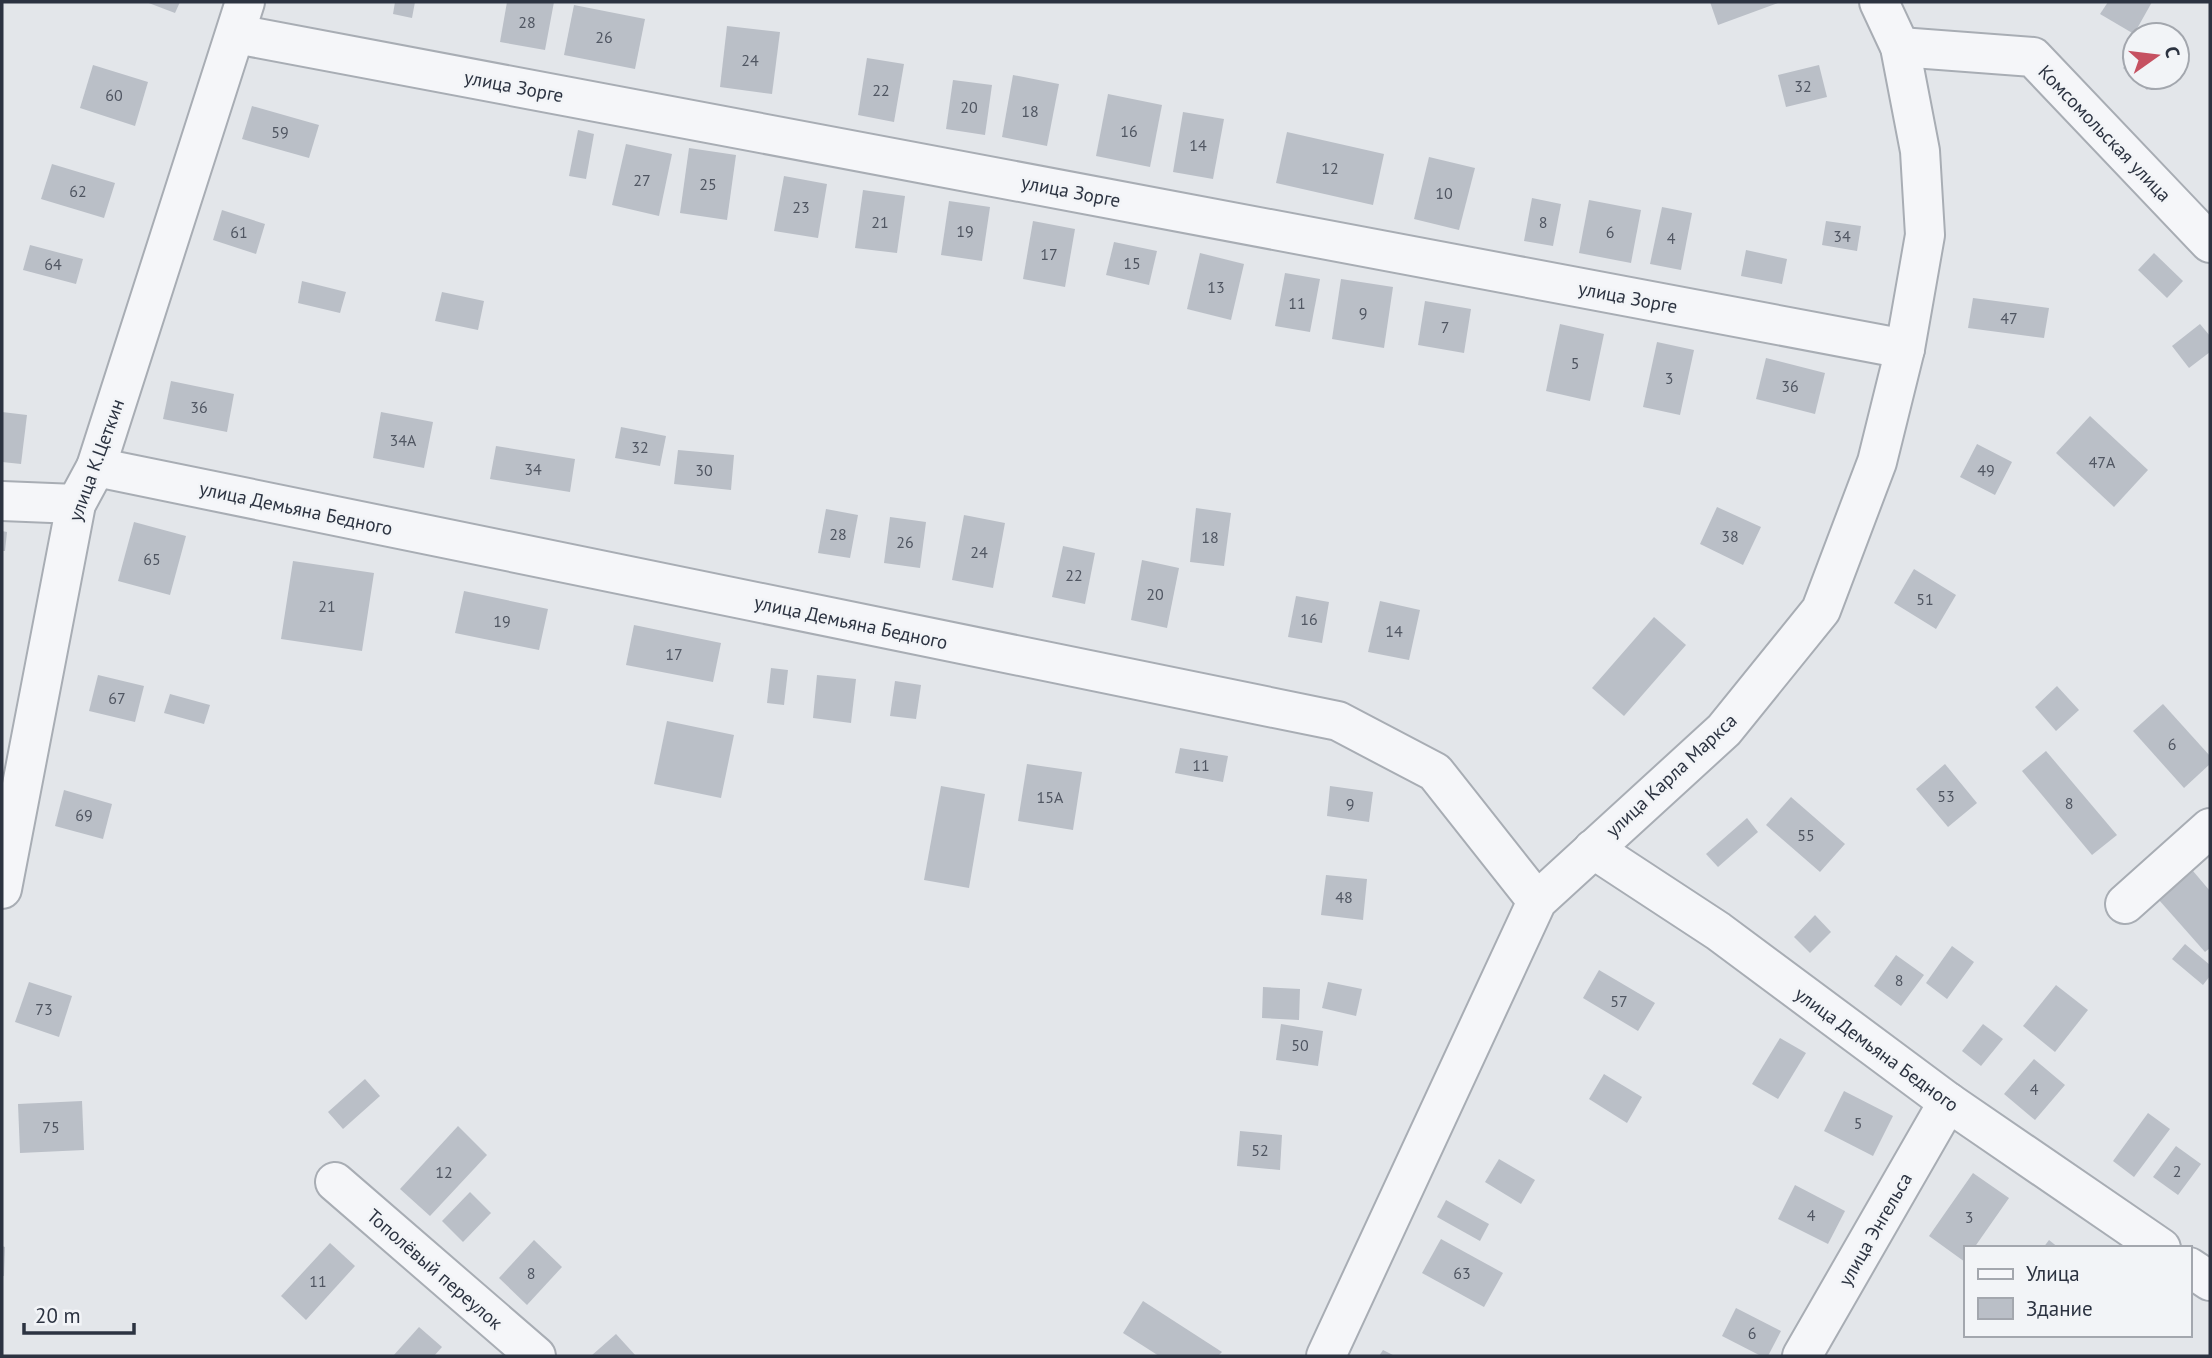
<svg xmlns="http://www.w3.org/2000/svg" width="2212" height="1358" font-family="'PT Sans',sans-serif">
<rect width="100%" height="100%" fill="#e3e6ea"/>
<g fill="#babfc7">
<polygon points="146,2 180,2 175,13"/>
<polygon points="395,2 415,2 412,18 393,14"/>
<polygon points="507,2 554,2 545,50 500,42"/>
<polygon points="1710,2 1781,2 1718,25"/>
<polygon points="2108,2 2152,2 2134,34 2100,14"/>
<polygon points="574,5 645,19 635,69 564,55"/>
<polygon points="727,26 780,32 772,94 720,87"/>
<polygon points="2135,54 2135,77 2158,77 2147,90 2123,68"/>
<polygon points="867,58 904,64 894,122 858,115"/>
<polygon points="93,65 148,82 135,126 80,108"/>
<polygon points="1819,65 1827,97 1786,107 1778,75"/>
<polygon points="1013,75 1059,84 1047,146 1002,137"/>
<polygon points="953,80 992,85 985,135 946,129"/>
<polygon points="1108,94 1162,105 1150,167 1096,156"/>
<polygon points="252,106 319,125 309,158 242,139"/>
<polygon points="1183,112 1224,119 1213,179 1173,172"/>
<polygon points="578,130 594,134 586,179 569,176"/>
<polygon points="1287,132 1384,154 1373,205 1276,183"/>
<polygon points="626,144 672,154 659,216 612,205"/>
<polygon points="689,148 736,155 727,220 680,213"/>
<polygon points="1429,157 1475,168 1459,230 1414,219"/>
<polygon points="52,164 115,183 104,218 41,199"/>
<polygon points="784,176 827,184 818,238 774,231"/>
<polygon points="863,190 905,196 897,253 855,248"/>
<polygon points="1532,198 1561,204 1553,246 1524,241"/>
<polygon points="1589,200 1641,210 1631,263 1579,253"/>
<polygon points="949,201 990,207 982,261 941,255"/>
<polygon points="1662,207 1692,213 1681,270 1650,264"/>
<polygon points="222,210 265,224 256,254 213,240"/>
<polygon points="1033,221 1075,229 1065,287 1023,279"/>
<polygon points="1826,221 1861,226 1857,251 1822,245"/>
<polygon points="1114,242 1157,251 1149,285 1106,275"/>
<polygon points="30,245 83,259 76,284 23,270"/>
<polygon points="1746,250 1787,259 1782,284 1741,276"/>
<polygon points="1200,253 1244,264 1231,320 1187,309"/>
<polygon points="2154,253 2183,281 2167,298 2138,270"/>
<polygon points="1285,273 1320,279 1310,332 1275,326"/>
<polygon points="1341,279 1393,287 1384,348 1332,339"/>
<polygon points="302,281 346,292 340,313 298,303"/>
<polygon points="442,292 484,301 478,330 435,321"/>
<polygon points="1973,298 2049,308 2044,338 1968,328"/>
<polygon points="1425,301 1471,309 1464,353 1418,345"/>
<polygon points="1560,324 1604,334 1590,401 1546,391"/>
<polygon points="2200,324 2210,336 2210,352 2189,368 2172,346"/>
<polygon points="1657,342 1694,350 1680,415 1643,407"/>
<polygon points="1766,358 1825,373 1815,414 1756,399"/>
<polygon points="171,381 234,394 227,432 163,419"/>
<polygon points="2,412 27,415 21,464 2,462"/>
<polygon points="381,412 433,422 424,468 373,458"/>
<polygon points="2090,416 2148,470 2114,507 2056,453"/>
<polygon points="621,427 666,436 660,466 615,458"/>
<polygon points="1977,444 2012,462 1995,495 1960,477"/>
<polygon points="496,446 575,459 570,492 490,479"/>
<polygon points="678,450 734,455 731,490 674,484"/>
<polygon points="1717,507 1761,527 1743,565 1700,544"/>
<polygon points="1196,508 1231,513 1224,566 1190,562"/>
<polygon points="826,509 858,515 850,558 818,553"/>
<polygon points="964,515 1005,523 993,588 952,580"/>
<polygon points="890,517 926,522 920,568 884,563"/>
<polygon points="134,522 186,536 170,595 118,581"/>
<polygon points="2,531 7,532 5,551 2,551"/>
<polygon points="1063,546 1095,553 1085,604 1052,597"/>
<polygon points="1142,560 1179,568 1167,628 1131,620"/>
<polygon points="293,561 374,573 362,651 281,639"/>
<polygon points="1914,569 1956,595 1936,629 1894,603"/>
<polygon points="464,591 548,609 539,650 455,633"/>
<polygon points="1296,596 1329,602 1322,643 1288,637"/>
<polygon points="1380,601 1420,610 1409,660 1368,652"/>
<polygon points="1654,617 1686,645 1624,716 1592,688"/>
<polygon points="634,625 721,643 713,682 626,665"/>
<polygon points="771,668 788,670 784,705 767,703"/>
<polygon points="98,675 144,686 135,722 89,711"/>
<polygon points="817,675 856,679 851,723 813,718"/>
<polygon points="895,681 921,685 916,719 890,716"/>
<polygon points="2057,686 2079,710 2056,731 2035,707"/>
<polygon points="170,694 210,705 204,724 164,713"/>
<polygon points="2163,704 2210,756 2210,764 2184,788 2133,731"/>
<polygon points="667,721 734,735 721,798 654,784"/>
<polygon points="1180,748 1228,756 1223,782 1175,773"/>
<polygon points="2046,751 2117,835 2092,855 2022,771"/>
<polygon points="1027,764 1082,772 1073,830 1018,821"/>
<polygon points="1945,764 1977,803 1948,827 1916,789"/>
<polygon points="941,786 985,794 969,888 924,880"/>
<polygon points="1330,786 1373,792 1369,822 1327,816"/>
<polygon points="64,790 112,804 103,839 55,826"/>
<polygon points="1791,797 1845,844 1820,872 1766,825"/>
<polygon points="1747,818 1758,832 1718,867 1706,854"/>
<polygon points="2193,871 2210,891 2210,948 2205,952 2159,900"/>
<polygon points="1326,875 1367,879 1363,920 1321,915"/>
<polygon points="1815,915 1831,932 1810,953 1794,937"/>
<polygon points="2185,944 2210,965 2210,976 2203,985 2172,959"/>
<polygon points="1952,946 1974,962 1947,999 1926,983"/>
<polygon points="1896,955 1924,975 1901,1006 1874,986"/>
<polygon points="1599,970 1655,1003 1638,1031 1583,998"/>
<polygon points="29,982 72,996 59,1037 15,1022"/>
<polygon points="1328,982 1362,989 1356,1016 1322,1008"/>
<polygon points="2056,985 2088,1010 2055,1052 2023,1026"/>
<polygon points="1263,987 1300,989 1299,1020 1262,1018"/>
<polygon points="1281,1024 1323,1031 1318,1066 1276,1060"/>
<polygon points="1983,1024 2003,1039 1981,1066 1962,1051"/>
<polygon points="1780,1038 1806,1053 1778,1099 1752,1084"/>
<polygon points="2034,1059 2065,1085 2035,1120 2004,1094"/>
<polygon points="1604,1074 1642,1097 1627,1123 1589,1099"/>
<polygon points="365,1079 380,1096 343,1129 328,1112"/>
<polygon points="1844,1091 1893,1116 1873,1156 1824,1131"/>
<polygon points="82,1101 84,1150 20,1153 18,1104"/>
<polygon points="2148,1113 2170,1129 2134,1177 2113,1161"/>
<polygon points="458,1126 487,1155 430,1216 400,1189"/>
<polygon points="1240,1131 1282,1135 1280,1170 1237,1166"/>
<polygon points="2176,1146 2201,1164 2178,1195 2153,1177"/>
<polygon points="1499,1159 1535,1180 1521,1204 1485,1182"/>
<polygon points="1973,1173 2009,1198 1974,1248 1965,1248 1965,1262 1929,1236"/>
<polygon points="1795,1185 1845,1211 1828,1244 1778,1219"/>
<polygon points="470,1192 491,1213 463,1242 442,1221"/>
<polygon points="1446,1200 1489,1224 1480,1241 1437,1217"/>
<polygon points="1441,1239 1503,1273 1484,1307 1422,1273"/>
<polygon points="534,1240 562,1267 527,1305 499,1278"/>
<polygon points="2049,1240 2059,1248 2043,1248"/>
<polygon points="330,1243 355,1266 306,1320 281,1296"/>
<polygon points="2,1246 5,1247 4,1276 2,1276"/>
<polygon points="1143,1301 1222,1352 1218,1356 1159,1356 1123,1333"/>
<polygon points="1736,1308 1781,1331 1768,1356 1761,1356 1722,1336"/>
<polygon points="419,1327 442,1347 434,1356 393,1356"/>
<polygon points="616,1334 636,1356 591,1356"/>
<polygon points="1383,1350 1395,1356 1379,1356"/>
</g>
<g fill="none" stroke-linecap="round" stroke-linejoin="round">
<g stroke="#a8adb4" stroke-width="42">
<g id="minor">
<polyline points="236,34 1905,349"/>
<polyline points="1900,47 2033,57 2210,243"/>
<polyline points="96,467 1338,721 1435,772 1537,901"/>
<polyline points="2,501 76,504"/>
<polyline points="1593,849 1718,931 1948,1102 2161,1248"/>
<polyline points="2,889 76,504 96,467 245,2"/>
<polyline points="2125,904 2210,828"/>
<polyline points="335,1182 536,1356"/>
<polyline points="2189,1267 2210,1281"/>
<polyline points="1326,1356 1537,901 1724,730 1821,610 1877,462 1905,349 1925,235 1920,151 1900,47 1879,2"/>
<polyline points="1802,1356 1948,1102"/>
</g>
</g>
<use href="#minor" stroke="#f5f6f9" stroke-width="38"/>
</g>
<g text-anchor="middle" stroke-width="5" stroke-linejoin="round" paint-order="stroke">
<g font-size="16" fill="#505662">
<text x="527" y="28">28</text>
<text x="604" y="43">26</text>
<text x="750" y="66">24</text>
<text x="1803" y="92">32</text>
<text x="881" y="96">22</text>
<text x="114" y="101">60</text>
<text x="969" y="113">20</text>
<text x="1030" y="117">18</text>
<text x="1129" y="137">16</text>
<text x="280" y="138">59</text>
<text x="1198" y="151">14</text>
<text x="1330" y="174">12</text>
<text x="642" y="186">27</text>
<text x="708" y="190">25</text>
<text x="78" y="197">62</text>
<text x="1444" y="199">10</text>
<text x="801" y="213">23</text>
<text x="880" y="228">21</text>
<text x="1543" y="228">8</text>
<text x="965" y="237">19</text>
<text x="239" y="238">61</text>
<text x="1610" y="238">6</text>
<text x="1842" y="242">34</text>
<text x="1671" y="244">4</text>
<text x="1049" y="260">17</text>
<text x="1132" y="269">15</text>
<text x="53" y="270">64</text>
<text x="1216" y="293">13</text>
<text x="1297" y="309">11</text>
<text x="1363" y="319">9</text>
<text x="2009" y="324">47</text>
<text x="1445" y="333">7</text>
<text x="1575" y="369">5</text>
<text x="1669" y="384">3</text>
<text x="1790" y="392">36</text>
<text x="199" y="413">36</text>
<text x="403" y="446">34А</text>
<text x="640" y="453">32</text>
<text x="2102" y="468">47А</text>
<text x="533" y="475">34</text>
<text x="704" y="476">30</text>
<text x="1986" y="476">49</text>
<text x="838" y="540">28</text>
<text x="1730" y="542">38</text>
<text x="1210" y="543">18</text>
<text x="905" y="548">26</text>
<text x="979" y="558">24</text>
<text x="152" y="565">65</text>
<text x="1074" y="581">22</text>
<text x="1155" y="600">20</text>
<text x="1925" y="605">51</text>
<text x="327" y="612">21</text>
<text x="1309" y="625">16</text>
<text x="502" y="627">19</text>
<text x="1394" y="637">14</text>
<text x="674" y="660">17</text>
<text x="117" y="704">67</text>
<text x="2172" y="750">6</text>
<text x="1201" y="771">11</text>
<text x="1946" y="802">53</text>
<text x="1050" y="803">15А</text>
<text x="2069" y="809">8</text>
<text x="1350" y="810">9</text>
<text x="84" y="821">69</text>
<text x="1806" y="841">55</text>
<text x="1344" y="903">48</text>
<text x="1899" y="986">8</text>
<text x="1619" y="1007">57</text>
<text x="44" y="1015">73</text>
<text x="1300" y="1051">50</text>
<text x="2034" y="1095">4</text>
<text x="1858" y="1129">5</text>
<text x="51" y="1133">75</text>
<text x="1260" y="1156">52</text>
<text x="2177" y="1177">2</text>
<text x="444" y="1178">12</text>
<text x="1811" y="1221">4</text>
<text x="1969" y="1223">3</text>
<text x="531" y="1279">8</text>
<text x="1462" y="1279">63</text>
<text x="318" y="1287">11</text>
<text x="1752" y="1339">6</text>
</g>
<g font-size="19" fill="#2c3341" stroke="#f2f4f7">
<text transform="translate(514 86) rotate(11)" y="7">улица Зорге</text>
<text transform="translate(2105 133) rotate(46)" y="7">Комсомольская улица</text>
<text transform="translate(1071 191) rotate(11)" y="7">улица Зорге</text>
<text transform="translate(1628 297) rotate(11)" y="7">улица Зорге</text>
<text transform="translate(96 460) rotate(-70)" y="7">улица К.Цеткин</text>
<text transform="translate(296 508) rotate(12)" y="7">улица Демьяна Бедного</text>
<text transform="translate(851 622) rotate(12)" y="7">улица Демьяна Бедного</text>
<text transform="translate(1671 775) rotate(-43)" y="7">улица Карла Маркса</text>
<text transform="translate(1877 1049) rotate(36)" y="7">улица Демьяна Бедного</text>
<text transform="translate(1875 1229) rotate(-60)" y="7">улица Энгельса</text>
<text transform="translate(435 1269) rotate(41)" y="7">Тополёвый переулок</text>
</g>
</g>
<rect width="2212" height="1358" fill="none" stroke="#2c3341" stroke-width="7"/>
<rect x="1964" y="1246" width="228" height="91" fill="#f2f4f7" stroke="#a3a7ae" stroke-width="2"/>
<rect x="1978" y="1269" width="35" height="10" fill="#f5f6f9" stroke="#a3a7ae" stroke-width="2"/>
<text x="2026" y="1281" font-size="21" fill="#2c3341">Улица</text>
<rect x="1978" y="1298" width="35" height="21" fill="#babfc7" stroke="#a3a7ae" stroke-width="2"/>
<text x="2026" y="1316" font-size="21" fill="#2c3341">Здание</text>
<g transform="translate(2156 56) rotate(76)"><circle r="33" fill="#f2f4f7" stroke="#a3a7ae" stroke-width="2"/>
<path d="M0-5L12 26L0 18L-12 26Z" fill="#c65161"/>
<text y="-10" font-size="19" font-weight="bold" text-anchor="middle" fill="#2c3341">С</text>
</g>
<path d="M24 1323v10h110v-10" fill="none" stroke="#2c3341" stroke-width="3.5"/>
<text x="35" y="1323" font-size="21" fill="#2c3341" stroke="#f2f4f7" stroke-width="5" paint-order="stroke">20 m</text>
</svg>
